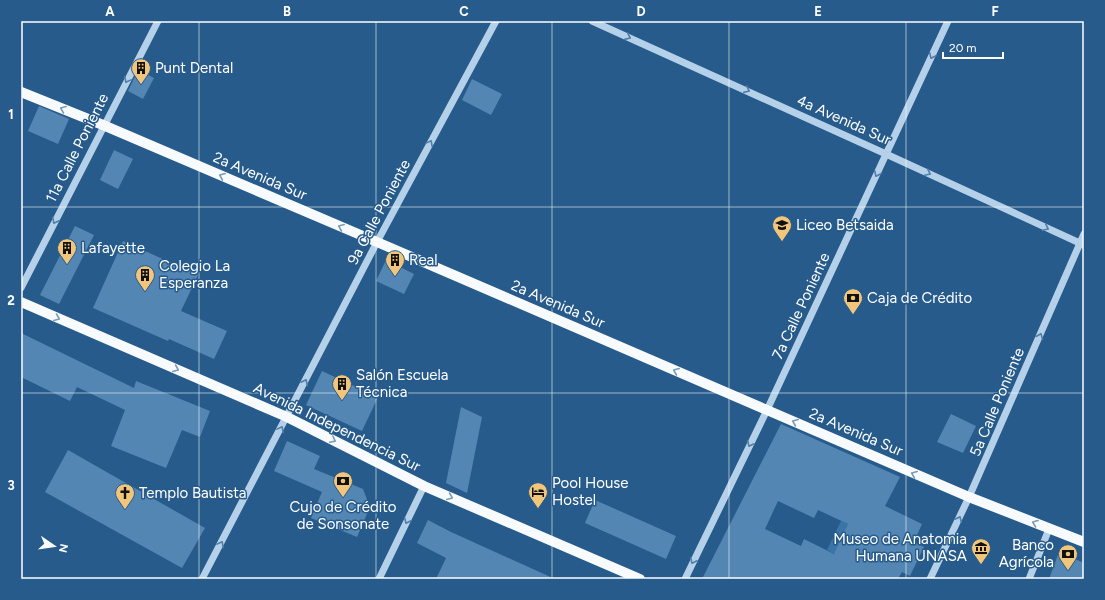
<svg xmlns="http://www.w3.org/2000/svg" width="1105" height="600" font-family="Figtree,sans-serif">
<rect width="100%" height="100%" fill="#275b8b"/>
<polygon fill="#3b74a7" points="841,521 848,524 844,559 827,550"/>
<g fill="#5386b3" fill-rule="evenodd">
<polygon points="138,70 154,78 143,99 128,91"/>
<polygon points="472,79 502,94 491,115 462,100"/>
<polygon points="39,106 69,119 58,144 28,131"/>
<polygon points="114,150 133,159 118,189 100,180"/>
<polygon points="75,226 94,235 59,304 40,295"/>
<polygon points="123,241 198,275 181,311 227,331 214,359 169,339 168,341 93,308"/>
<polygon points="386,260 414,274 404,294 376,281"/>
<polygon points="21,333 134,388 136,381 210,411 200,437 182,430 166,468 111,446 125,410 77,387 70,401 21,377"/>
<polygon points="322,371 378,397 362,431 306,405"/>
<polygon points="461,407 482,417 467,493 446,483"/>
<polygon points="951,414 976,426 963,453 937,442"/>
<path d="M 781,424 L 900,477 L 885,506 L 922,524 L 914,542 L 924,547 L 910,576 L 902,572 L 898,579 L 702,579 ZM 778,501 L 814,518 L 818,510 L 848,524 L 834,554 L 804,539 L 801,546 L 765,529 Z"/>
<polygon points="287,441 320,456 314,469 363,489 370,507 357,537 311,518 322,492 274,471"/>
<polygon points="68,450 205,528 182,568 45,492"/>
<polygon points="595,500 676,536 666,559 585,523"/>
<polygon points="428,520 451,532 555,579 436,579 446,558 417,543"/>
<polygon points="1059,552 1084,563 1084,579 1049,579"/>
</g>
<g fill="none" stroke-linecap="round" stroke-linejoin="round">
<g stroke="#b5d1ea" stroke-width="7">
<polyline points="592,21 886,154 1084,245"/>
<polyline points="21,288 158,21"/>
<polyline points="202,579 377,242 496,21"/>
<polyline points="379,579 424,486"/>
<polyline points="685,579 767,410 948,21"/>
<polyline points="930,579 969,497 1084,234"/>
<polyline points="1029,579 1049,529"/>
</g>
<g stroke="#f8fbfe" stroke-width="10">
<polyline points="21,92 103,125 377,242 969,497 1084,542"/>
<polyline points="21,302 287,417 424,486 640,579"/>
</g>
</g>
<defs><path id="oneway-chevron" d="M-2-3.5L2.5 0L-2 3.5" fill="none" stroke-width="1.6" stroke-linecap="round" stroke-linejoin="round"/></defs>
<g stroke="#527ea8">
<use href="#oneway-chevron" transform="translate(628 37) rotate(24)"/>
<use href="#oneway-chevron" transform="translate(932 56) rotate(115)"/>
<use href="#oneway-chevron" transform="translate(127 80) rotate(118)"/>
<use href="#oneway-chevron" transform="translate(747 90) rotate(24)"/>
<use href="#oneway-chevron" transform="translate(430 143) rotate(-62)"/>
<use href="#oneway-chevron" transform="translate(928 173) rotate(25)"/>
<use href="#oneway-chevron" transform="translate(877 174) rotate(115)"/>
<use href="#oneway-chevron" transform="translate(55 221) rotate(117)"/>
<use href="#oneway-chevron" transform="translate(1046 228) rotate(25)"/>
<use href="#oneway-chevron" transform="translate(1040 336) rotate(-67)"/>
<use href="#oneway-chevron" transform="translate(305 382) rotate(-63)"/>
<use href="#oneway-chevron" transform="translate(281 429) rotate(-62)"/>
<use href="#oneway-chevron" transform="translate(750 444) rotate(116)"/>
<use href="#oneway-chevron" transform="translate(959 519) rotate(-64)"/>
<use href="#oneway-chevron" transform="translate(407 521) rotate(115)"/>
<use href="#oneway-chevron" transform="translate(221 544) rotate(-62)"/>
<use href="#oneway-chevron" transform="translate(693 561) rotate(116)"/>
</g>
<g stroke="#7b9bb9">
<use href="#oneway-chevron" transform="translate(63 109) rotate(-158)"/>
<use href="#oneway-chevron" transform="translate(222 176) rotate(-157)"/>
<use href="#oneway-chevron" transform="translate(341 227) rotate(-157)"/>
<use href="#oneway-chevron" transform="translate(57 318) rotate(23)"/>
<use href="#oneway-chevron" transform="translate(176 369) rotate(23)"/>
<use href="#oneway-chevron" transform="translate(676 371) rotate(-157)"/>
<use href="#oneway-chevron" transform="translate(795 422) rotate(-157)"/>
<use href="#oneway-chevron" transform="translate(333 440) rotate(27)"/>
<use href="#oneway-chevron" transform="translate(914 474) rotate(-157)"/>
<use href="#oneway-chevron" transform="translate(450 497) rotate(23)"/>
<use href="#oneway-chevron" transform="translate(1035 523) rotate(-159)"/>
</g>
<path fill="none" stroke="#fff" stroke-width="1" stroke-opacity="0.55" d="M 199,21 L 199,579M 376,21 L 376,579M 552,21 L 552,579M 729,21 L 729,579M 906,21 L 906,579M 21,207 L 1084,207M 21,393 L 1084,393"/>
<defs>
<g id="building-pin" transform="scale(1)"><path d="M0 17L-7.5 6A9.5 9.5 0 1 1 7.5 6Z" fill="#f2c67a" stroke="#275b8b"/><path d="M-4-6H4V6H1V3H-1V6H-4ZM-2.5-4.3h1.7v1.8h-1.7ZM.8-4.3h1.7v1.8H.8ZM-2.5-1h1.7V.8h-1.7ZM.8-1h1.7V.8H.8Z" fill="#111"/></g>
<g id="school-pin" transform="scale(1)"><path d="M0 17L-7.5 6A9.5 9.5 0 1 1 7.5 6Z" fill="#f2c67a" stroke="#275b8b"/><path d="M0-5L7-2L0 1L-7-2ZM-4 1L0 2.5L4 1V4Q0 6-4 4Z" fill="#111"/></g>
<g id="bank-pin" transform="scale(1)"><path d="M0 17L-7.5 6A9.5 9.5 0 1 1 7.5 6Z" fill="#f2c67a" stroke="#275b8b"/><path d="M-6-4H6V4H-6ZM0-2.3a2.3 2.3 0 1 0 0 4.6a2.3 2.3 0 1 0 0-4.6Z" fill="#111"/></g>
<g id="hotel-pin" transform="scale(1)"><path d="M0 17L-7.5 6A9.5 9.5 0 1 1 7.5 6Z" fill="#f2c67a" stroke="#275b8b"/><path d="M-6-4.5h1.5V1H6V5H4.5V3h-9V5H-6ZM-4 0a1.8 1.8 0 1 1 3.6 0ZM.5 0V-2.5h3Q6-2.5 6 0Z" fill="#111"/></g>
<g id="church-pin" transform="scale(1)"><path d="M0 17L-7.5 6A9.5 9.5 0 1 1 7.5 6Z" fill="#f2c67a" stroke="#275b8b"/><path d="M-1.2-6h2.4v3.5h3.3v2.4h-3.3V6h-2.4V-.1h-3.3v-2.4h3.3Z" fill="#111"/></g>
<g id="museum-pin" transform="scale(1)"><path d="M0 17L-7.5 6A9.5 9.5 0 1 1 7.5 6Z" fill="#f2c67a" stroke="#275b8b"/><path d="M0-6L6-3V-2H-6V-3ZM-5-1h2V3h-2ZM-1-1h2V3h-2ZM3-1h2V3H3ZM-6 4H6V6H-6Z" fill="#111"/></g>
</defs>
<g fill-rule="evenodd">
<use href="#building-pin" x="141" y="68"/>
<use href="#school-pin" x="782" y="225"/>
<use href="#building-pin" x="67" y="248"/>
<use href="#building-pin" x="395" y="260"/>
<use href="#building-pin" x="145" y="275"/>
<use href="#bank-pin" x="853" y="298"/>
<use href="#building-pin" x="342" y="384"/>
<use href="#bank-pin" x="343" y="481"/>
<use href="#hotel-pin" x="538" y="492"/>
<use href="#church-pin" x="125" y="493"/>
<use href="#museum-pin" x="981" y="548"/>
<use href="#bank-pin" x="1068" y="554"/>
</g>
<g text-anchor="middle" stroke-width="3" stroke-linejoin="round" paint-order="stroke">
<g font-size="15" fill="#fff" stroke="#275b8b" text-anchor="start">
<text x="155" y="73">Punt Dental</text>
<text x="796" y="230">Liceo Betsaida</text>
<text x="81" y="253">Lafayette</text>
<text x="409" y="265">Real</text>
<text x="159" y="271">Colegio La<tspan x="159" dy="17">Esperanza</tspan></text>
<text x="867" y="303">Caja de Crédito</text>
<text x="356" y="380">Salón Escuela<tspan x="356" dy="17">Técnica</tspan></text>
<text x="552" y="488">Pool House<tspan x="552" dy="17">Hostel</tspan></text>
<text x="139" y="498">Templo Bautista</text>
<text x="343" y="512" text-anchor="middle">Cujo de Crédito<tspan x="343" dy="17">de Sonsonate</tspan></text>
<text x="967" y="544" text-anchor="end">Museo de Anatomia<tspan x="967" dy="17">Humana UNASA</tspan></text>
<text x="1054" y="550" text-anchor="end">Banco<tspan x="1054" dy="17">Agrícola</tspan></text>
</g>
<g font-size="15" fill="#fff" stroke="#275b8b">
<text transform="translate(844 120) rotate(24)" y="5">4a Avenida Sur</text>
<text transform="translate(77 148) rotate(-63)" y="5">11a Calle Poniente</text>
<text transform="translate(260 176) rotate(23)" y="5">2a Avenida Sur</text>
<text transform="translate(379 212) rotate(-62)" y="5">9a Calle Poniente</text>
<text transform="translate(558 304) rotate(23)" y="5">2a Avenida Sur</text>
<text transform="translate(801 306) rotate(-65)" y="5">7a Calle Poniente</text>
<text transform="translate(997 402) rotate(-67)" y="5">5a Calle Poniente</text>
<text transform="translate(337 427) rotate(26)" y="5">Avenida Independencia Sur</text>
<text transform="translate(856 432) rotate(23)" y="5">2a Avenida Sur</text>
</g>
</g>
<rect width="1105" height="600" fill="none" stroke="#275b8b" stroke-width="44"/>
<g transform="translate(54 546) rotate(103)" stroke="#275b8b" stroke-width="3" paint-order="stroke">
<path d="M0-3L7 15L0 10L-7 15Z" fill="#ffffff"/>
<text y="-6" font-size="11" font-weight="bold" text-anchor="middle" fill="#ffffff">N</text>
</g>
<path d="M943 52v6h60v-6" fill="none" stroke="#ffffff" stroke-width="2"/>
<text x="949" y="52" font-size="12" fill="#ffffff" stroke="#275b8b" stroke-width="3" paint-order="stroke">20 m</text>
<rect x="22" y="22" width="1061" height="556" fill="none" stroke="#fff" stroke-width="1.5"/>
<g font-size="13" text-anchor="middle" font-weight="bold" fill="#fff">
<text x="110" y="16">A</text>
<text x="287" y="16">B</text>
<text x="464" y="16">C</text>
<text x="641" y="16">D</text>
<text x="818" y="16">E</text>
<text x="995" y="16">F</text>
<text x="11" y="119">1</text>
<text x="11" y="305">2</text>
<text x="11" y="490">3</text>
</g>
</svg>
